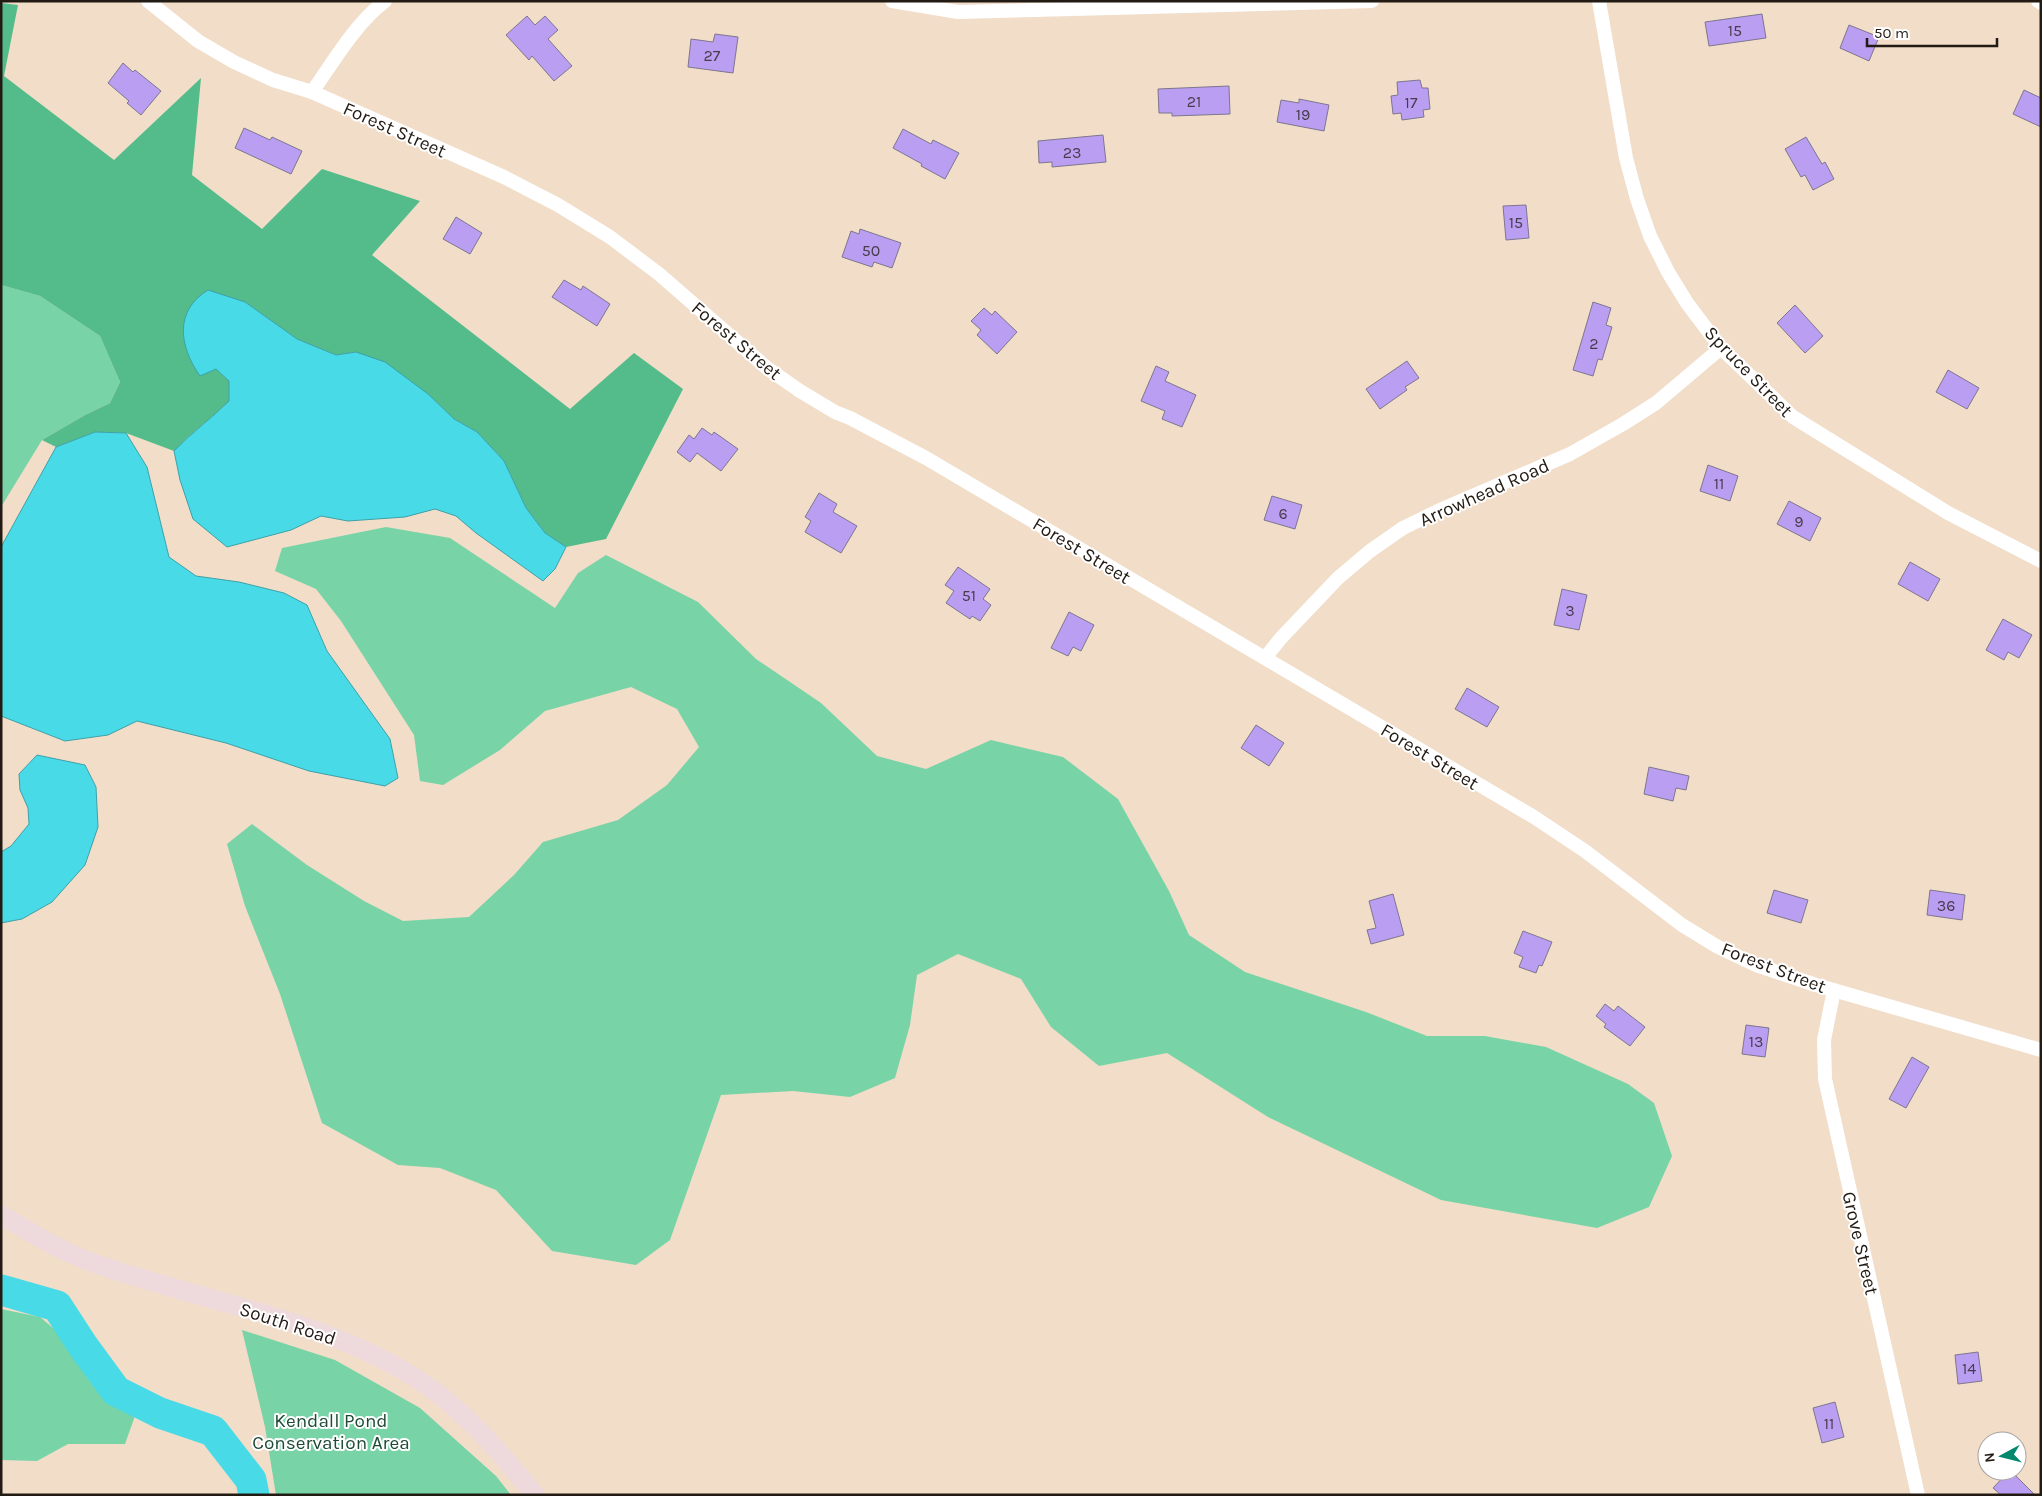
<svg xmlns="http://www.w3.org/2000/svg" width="2042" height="1496" font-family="Karla,sans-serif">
<rect width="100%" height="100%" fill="#f1ddc8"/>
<g fill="#78d4a6">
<polygon points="1,285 40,296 100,336 120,382 110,403 85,415 42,440 1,507"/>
<polygon points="386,527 450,538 555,608 578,573 606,555 698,602 756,659 821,703 877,756 926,769 991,740 1063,757 1118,799 1169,891 1189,935 1245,972 1366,1012 1427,1036 1485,1036 1546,1047 1628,1084 1654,1103 1672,1156 1649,1207 1597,1228 1441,1200 1268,1117 1167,1053 1099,1066 1051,1027 1021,979 958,954 917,975 910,1025 895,1078 850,1097 793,1091 721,1095 670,1240 636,1265 552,1251 496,1190 440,1168 398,1165 322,1123 280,994 245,906 227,844 252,824 307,865 364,901 403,921 469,917 514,875 543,842 618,820 667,785 699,747 677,709 631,687 545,711 500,750 443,785 420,781 414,735 341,621 316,589 275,571 282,548"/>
<polygon points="1,1309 40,1317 140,1402 125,1444 68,1444 37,1461 1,1460"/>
<polygon points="242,1330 335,1360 420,1408 496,1476 511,1495 276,1495 265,1427"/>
</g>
<path fill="#54bc8a" d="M 1,3 L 18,5 L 4,76 L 114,160 L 201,78 L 192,175 L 262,229 L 322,169 L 420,201 L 372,255 L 570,409 L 634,353 L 683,389 L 606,539 L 566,547 L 545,533 L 526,508 L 504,461 L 477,432 L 454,419 L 428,394 L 356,352 L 336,355 L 297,339 L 245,302 L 216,369 L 229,381 L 229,401 C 211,419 190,433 174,451 L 126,433 L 95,432 L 56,447 L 42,440 L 85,415 L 110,403 L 120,382 L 100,336 L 40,296 L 1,285 Z"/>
<g fill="#49dae8" stroke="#3da1a8">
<path d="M 208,290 L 245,302 L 297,339 L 336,355 L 356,352 L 385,362 L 428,394 L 454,419 L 477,432 L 504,461 L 526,508 L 545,533 L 566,547 L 555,569 L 543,581 L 476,533 L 456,516 L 435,509 L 405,517 L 348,521 L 321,516 L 291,530 L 227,547 L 193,519 L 180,480 L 174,451 C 191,433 211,419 229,401 L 229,381 L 216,369 L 200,376 C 179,346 174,311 208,290 Z"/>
<polygon points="95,432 126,433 147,467 169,557 196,576 239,582 284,593 307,605 327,651 390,739 398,778 385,786 309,771 226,743 137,721 108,735 65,741 1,716 1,547 56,447"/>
<polygon points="37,755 85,765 96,787 98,827 85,865 52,902 22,919 1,923 1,852 11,846 29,824 28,808 20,790 19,774"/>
</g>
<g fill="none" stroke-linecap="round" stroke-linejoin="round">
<polyline stroke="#49dae8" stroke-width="31" points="1,1290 57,1306 83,1346 116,1391 160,1413 213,1431 251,1480 254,1495"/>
</g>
<g fill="#ba9ef2" stroke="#7d768e">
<polygon points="1762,14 1766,38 1709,46 1705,22"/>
<polygon points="527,16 535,25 545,16 558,30 548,39 572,66 554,81 532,56 529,60 506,35"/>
<polygon points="1849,25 1879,37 1869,61 1840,48"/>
<polygon points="715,34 738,37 733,73 688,67 691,39 713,42"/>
<polygon points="123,63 133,72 135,70 161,91 141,115 127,103 129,101 108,83"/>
<polygon points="1420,80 1422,88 1428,88 1430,109 1423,110 1424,117 1402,120 1401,113 1393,114 1391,96 1398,95 1397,82"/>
<polygon points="1229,86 1230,114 1172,116 1172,113 1159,113 1158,89"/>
<polygon points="2024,90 2041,98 2041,127 2013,114"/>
<polygon points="1299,99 1329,105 1324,131 1277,122 1281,100 1299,103"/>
<polygon points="244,128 270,140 272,137 302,151 291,174 235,148"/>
<polygon points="903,129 931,144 933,140 959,153 945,179 921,166 922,164 893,148"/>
<polygon points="1103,135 1106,162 1052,167 1052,162 1039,163 1038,141"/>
<polygon points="1806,137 1822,164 1825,162 1834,179 1813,190 1805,175 1801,177 1785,149"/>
<polygon points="1526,205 1529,238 1506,240 1503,206"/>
<polygon points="456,217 482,233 470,254 443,239"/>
<polygon points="860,229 901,243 892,268 874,262 872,267 842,257 851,231 859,234"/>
<polygon points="564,280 581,290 583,286 610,304 597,326 552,297"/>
<polygon points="1593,302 1611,308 1606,325 1612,327 1602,360 1598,359 1593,376 1573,370"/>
<polygon points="1795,305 1823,336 1805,353 1777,323"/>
<polygon points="984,308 992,315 995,311 1017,332 997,354 977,335 981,330 971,321"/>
<polygon points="1407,361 1419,378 1405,387 1407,390 1380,409 1366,389"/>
<polygon points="1156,366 1169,372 1165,381 1196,395 1182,427 1162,419 1165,411 1141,401"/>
<polygon points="1948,370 1979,388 1967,409 1936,392"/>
<polygon points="702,428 712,435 714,432 738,449 721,471 697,453 690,462 677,452 689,435 694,439"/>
<polygon points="1708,465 1738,476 1730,501 1700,491"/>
<polygon points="819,493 837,504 833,512 857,526 841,553 805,532 811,521 805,517"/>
<polygon points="1272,496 1302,505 1295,529 1264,520"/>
<polygon points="1789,501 1821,518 1810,541 1777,524"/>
<polygon points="1910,562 1940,579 1928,601 1898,584"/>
<polygon points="958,567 990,589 983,599 991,605 980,621 972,616 970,619 946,603 954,591 945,585"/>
<polygon points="1562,589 1587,595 1579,630 1554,625"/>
<polygon points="1069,612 1094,625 1081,651 1073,647 1068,656 1051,648"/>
<polygon points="2003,619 2032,635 2019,658 2008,652 2004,660 1986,650"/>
<polygon points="1467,688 1499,707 1487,727 1455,709"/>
<polygon points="1256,725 1284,743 1269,766 1241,748"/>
<polygon points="1649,767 1689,776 1686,790 1676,788 1673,801 1644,794"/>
<polygon points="1774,890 1808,900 1801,923 1767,913"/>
<polygon points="1930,890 1965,895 1962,920 1927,915"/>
<polygon points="1393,894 1404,935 1371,944 1367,930 1376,928 1369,901"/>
<polygon points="1523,931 1552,942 1542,966 1539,965 1536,973 1519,967 1523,957 1514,953"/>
<polygon points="1605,1004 1614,1011 1618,1006 1645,1027 1630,1046 1604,1027 1606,1024 1596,1016"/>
<polygon points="1746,1025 1769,1028 1765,1057 1742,1054"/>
<polygon points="1912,1057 1929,1067 1906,1108 1889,1099"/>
<polygon points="1978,1352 1982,1381 1958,1384 1955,1355"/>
<polygon points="1835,1402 1844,1437 1822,1443 1813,1408"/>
<polygon points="2009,1471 2011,1471 2035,1495 2001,1495 1993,1488"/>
</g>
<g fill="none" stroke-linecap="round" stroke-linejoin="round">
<g stroke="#fff" stroke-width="14">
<polyline points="148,1 198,41 234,62 273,80 312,92 504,177 558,205 610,237 659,274 767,368 800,391 835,412 850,418 926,458 1534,817 1585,851 1682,925 1718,947 1756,965 1816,985 2041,1050"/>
<polyline points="892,1 958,12 1372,1"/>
<polyline points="1599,1 1626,158 1637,199 1650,236 1668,272 1687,303 1721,348 1793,417 1948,513 2041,561"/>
<polyline points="2038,1 2041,3"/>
<path d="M 312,92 C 334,61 355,24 385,1"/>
<polyline points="1265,658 1281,638 1338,578 1370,551 1403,528 1440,510 1570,454 1623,424 1656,403 1721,348"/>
<polyline points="1834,990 1824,1040 1825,1079 1918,1495"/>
</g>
<path stroke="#eed9dd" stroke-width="19" d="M 1,1215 C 30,1232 60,1251 91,1262 C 198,1301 316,1316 414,1377 C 463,1408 499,1451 535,1495"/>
</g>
<g text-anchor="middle" stroke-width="4" stroke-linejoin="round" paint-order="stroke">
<g font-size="16" fill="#483c4b">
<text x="1735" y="36">15</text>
<text x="712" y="61">27</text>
<text x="1194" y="107">21</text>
<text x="1411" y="108">17</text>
<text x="1303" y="120">19</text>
<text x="1072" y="158">23</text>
<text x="1516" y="228">15</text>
<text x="871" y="256">50</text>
<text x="1594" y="349">2</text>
<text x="1719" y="489">11</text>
<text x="1283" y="519">6</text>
<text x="1799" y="527">9</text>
<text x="969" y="601">51</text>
<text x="1570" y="616">3</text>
<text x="1946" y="911">36</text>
<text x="1756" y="1047">13</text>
<text x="1969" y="1374">14</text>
<text x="1829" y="1429">11</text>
</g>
<g font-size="19" fill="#221b13" stroke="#fff">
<text transform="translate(395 129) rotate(24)" y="7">Forest Street</text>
<text transform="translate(737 340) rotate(40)" y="7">Forest Street</text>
<text transform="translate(1749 371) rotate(46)" y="7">Spruce Street</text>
<text transform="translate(1484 492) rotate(-24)" y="7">Arrowhead Road</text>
<text transform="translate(1082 550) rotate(31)" y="7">Forest Street</text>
<text transform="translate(1430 756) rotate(31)" y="7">Forest Street</text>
<text transform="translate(1774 967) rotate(21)" y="7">Forest Street</text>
<text transform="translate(1861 1243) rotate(77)" y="7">Grove Street</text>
<text transform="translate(288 1323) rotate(18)" y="7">South Road</text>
</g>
<g font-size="19" fill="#1f4a35" stroke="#fff">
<text x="331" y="1427">Kendall Pond<tspan x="331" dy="22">Conservation Area</tspan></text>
</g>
</g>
<rect width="2042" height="1496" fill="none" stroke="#221b13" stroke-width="5"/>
<g transform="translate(2002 1456) rotate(263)"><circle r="24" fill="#ffffff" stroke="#a7a4a1"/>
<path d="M0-4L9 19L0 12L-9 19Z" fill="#02886c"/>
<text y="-8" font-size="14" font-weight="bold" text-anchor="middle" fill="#221b13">N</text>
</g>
<path d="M1867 38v8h130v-8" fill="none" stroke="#221b13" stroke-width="2.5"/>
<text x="1874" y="38" font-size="15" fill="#221b13" stroke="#ffffff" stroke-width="4" paint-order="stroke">50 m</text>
</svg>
